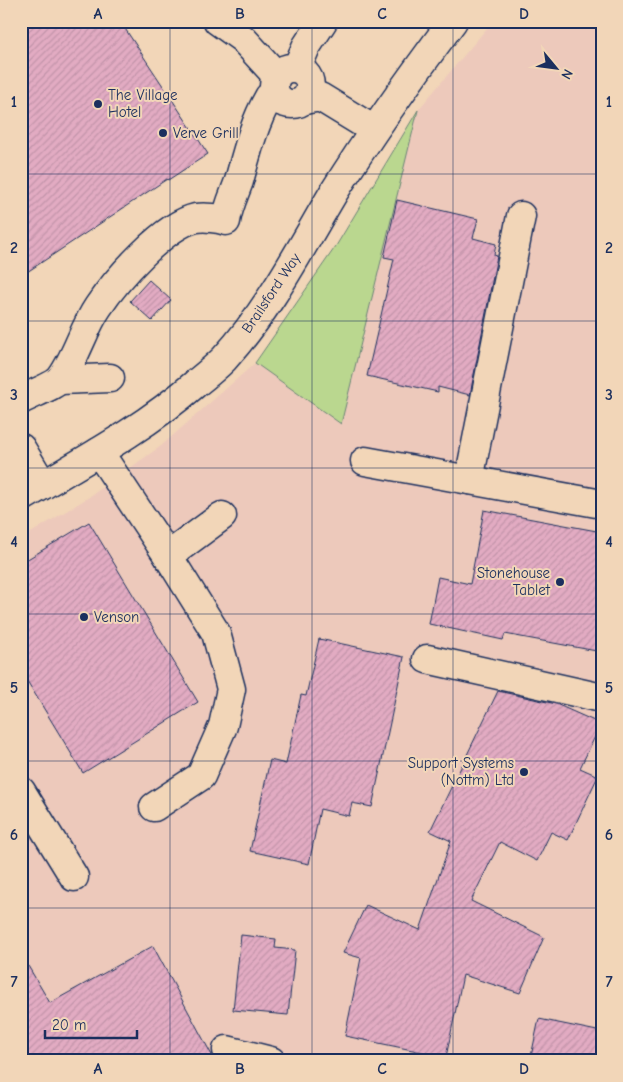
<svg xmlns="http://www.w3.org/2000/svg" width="623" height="1082" font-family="'Comic Neue',sans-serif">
<defs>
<pattern id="building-hatch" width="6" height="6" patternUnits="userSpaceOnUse" patternTransform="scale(1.25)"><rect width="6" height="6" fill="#e2abc2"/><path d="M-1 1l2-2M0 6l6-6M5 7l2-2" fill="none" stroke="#c193a9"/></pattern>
</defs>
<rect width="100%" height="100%" fill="#f2d6b8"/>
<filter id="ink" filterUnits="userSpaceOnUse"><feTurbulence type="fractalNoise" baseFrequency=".02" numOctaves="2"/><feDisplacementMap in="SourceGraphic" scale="10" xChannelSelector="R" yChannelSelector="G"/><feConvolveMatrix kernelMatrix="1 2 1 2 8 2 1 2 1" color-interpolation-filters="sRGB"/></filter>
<g filter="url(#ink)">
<polygon fill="#edc9bb" points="493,21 602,21 602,1061 21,1061 21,539 89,497 161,446 255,363 336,246 418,110"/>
<polygon fill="#bad78f" stroke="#6a8376" points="418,110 341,424 255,363 336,246"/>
<g fill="url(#building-hatch)" stroke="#1b2f5e">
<polygon points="21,21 120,21 208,154 168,180 167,179 21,276"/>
<polygon points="397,200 478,219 473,238 496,244 494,255 497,256 470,395 438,387 438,392 367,376 394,259 384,257"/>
<polygon points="149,280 171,300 152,321 130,301"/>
<polygon points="484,510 602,532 602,652 505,634 503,640 429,624 438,577 470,584"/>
<polygon points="89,522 198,702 83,773 21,671 21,563"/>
<polygon points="319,639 404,657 372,807 352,803 349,816 320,809 309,864 250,851 270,760 286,764 301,695 306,696"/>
<polygon points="498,691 556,704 601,724 580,768 598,776 568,840 551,832 537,861 500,842 471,901 544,937 520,993 463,975 446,1057 345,1036 361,958 343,953 366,905 420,930 451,841 430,831"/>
<polygon points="241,935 276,939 275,948 295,950 288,1015 233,1010"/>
<polygon points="153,946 215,1061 21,1061 21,954 50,1003"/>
<polygon points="539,1019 602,1032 602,1061 530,1061"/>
</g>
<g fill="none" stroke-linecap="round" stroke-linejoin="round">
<g stroke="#1b2f5e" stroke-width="31">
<g id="minor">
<polyline points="218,21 243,39 276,75"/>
<circle cx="292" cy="86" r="18"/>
<polyline points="297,68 306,47 323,21"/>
<polyline points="304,100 320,97 374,130"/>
<polyline points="60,380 110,378"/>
<path d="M 21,400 C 31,394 55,386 61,378 C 77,356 83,329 98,307 C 116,280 164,225 196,218 C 205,217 218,218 226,221 C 228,207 234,195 239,181 C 247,152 254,123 269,97 L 283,102"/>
<polyline points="21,448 43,485"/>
<polyline points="99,452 168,556 216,633 231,689 223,726 201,776 154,807"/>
<polyline points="365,461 602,504"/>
<polyline points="469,480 521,216"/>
<path d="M 21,498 C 81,462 142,430 195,384 C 205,376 215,368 224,359 C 269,310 300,249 334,192 C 371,133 411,77 453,21"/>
<polyline points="168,556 222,516"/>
<polyline points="427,659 602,698"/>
<polyline points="21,791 74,877"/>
<polyline points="227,1050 271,1061"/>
</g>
</g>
<use href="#minor" stroke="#f2d6b8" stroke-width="28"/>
</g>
</g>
<path fill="none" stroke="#1b2f5e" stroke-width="1" stroke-opacity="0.55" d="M 170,21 L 170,1061M 312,21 L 312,1061M 453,21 L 453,1061M 21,174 L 602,174M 21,321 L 602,321M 21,468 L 602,468M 21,614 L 602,614M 21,761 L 602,761M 21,908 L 602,908"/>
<g fill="#1b2f5e" stroke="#f2d6b8" stroke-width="2">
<circle cx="98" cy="104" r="5"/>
<circle cx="163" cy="133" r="5"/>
<circle cx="560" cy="582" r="5"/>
<circle cx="84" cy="617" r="5"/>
<circle cx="524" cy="772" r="5"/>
</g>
<g text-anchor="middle" stroke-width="4" stroke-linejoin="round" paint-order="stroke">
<g font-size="15" fill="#1b2f5e" stroke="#f2d6b8" text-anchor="start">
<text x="108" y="100">The Village<tspan x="108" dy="17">Hotel</tspan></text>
<text x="173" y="138">Verve Grill</text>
<text x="550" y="578" text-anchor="end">Stonehouse<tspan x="550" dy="17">Tablet</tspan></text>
<text x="94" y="622">Venson</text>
<text x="514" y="768" text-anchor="end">Support Systems<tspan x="514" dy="17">(Nottm) Ltd</tspan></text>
</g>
<g font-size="15" fill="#1b2f5e" stroke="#f2d6b8">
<text transform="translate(271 293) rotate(-56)" y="5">Brailsford Way</text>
</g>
</g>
<rect width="623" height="1082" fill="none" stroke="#f2d6b8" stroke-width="55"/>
<g transform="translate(556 68) rotate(119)" stroke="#f2d6b8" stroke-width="4" paint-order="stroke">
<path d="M0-4L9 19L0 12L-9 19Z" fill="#1b2f5e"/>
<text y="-8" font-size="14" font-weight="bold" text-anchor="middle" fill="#1b2f5e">N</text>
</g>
<path d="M45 1030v8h92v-8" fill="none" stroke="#1b2f5e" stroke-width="2.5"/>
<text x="52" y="1030" font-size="15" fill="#1b2f5e" stroke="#f2d6b8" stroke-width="4" paint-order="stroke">20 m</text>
<rect x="28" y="28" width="568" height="1026" fill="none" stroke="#1b2f5e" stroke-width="2"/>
<g font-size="16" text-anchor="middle" font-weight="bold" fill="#1b2f5e">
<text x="98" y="19">A</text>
<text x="240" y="19">B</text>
<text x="382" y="19">C</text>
<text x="524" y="19">D</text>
<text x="14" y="107">1</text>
<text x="609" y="107">1</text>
<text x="14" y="253">2</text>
<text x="609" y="253">2</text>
<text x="14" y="400">3</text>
<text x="609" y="400">3</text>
<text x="14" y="547">4</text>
<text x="609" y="547">4</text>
<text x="14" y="693">5</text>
<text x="609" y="693">5</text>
<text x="14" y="840">6</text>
<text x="609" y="840">6</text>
<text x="14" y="987">7</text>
<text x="609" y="987">7</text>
<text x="98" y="1074">A</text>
<text x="240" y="1074">B</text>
<text x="382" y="1074">C</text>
<text x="524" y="1074">D</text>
</g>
</svg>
